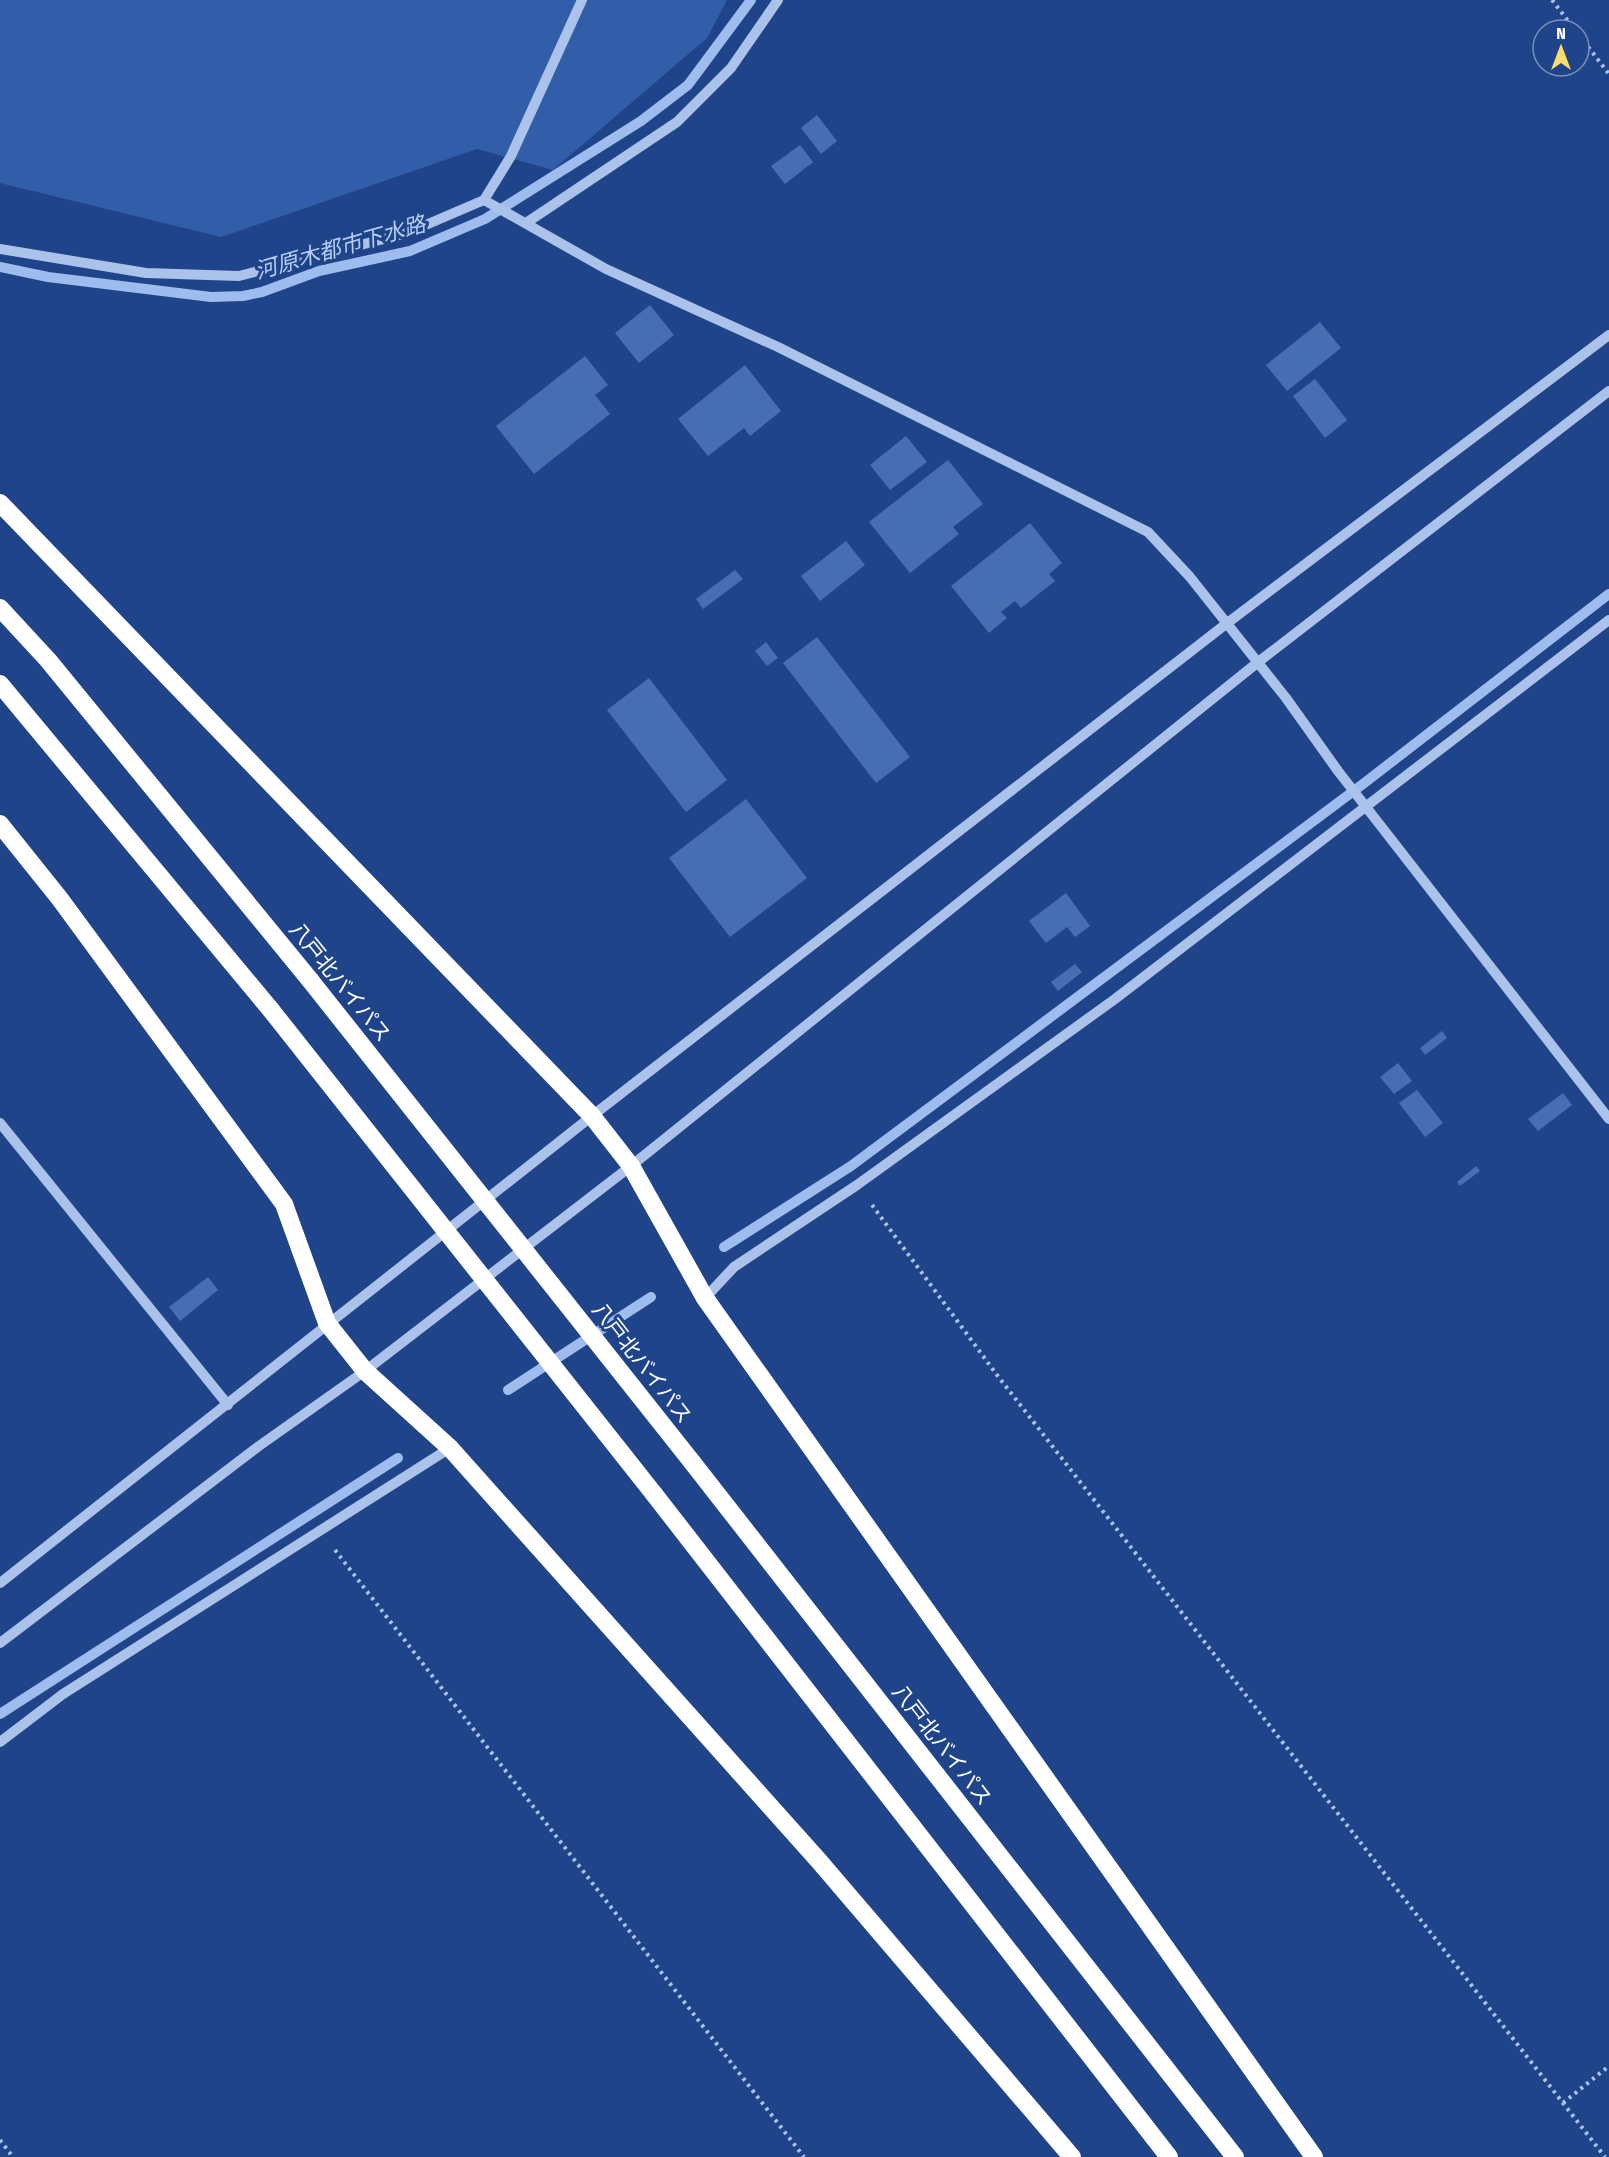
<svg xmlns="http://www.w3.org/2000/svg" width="1609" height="2157" font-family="'Fira Sans Condensed','Noto Sans JP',sans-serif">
<rect width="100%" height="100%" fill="#1f448a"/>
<polygon fill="#325da8" points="0,0 727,0 707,38 553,170 477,149 221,237 0,183"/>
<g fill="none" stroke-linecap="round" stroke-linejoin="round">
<g stroke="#9ebced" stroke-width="10">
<polyline points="0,267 48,277 211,297 243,296 262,292 319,271 410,251 485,219 641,121 688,85 751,0"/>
<polyline points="724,1247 851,1166 1363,784 1609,594"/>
<polyline points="508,1390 651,1297"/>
<polyline points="0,1714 398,1458"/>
</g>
</g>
<g fill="#476eb2">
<polygon points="817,115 837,141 821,154 801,128"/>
<polygon points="800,145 813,162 785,184 771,166"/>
<polygon points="650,305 674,335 639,363 615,333"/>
<polygon points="1320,322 1341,348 1287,391 1266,365"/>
<polygon points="585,356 608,385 595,395 610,414 534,474 496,426"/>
<polygon points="745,365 781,411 750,436 744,428 708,456 678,419"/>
<polygon points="1315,379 1347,420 1325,438 1293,396"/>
<polygon points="906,436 927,462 890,490 870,465"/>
<polygon points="948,460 983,504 953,527 959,534 910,573 869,522"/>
<polygon points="1030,523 1062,563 1049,574 1055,581 1021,608 1015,601 1001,612 1007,618 989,633 951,586"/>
<polygon points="846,541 865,565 820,601 801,576"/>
<polygon points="735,570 743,579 703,609 696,599"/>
<polygon points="817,637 910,757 876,783 783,663"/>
<polygon points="766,642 778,658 767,666 755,651"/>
<polygon points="649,678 727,780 686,812 607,710"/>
<polygon points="746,799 807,878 730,937 669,858"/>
<polygon points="1066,893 1090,926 1075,937 1067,927 1046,943 1029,921"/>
<polygon points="1075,964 1082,972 1058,991 1051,982"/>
<polygon points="1442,1031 1447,1038 1425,1055 1420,1048"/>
<polygon points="1398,1063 1412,1081 1394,1094 1380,1077"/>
<polygon points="1417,1090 1443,1123 1425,1137 1399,1103"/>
<polygon points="1563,1093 1572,1105 1538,1131 1528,1119"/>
<polygon points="1476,1166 1480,1171 1460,1186 1457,1182"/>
<polygon points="208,1277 218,1290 180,1321 169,1307"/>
</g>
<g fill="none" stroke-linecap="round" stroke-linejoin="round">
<g stroke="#abc2eb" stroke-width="4" stroke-dasharray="3 4.5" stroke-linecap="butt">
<polyline points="1552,0 1575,30"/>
<polyline points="1579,35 1609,74"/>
<polyline points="872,1205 997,1375 1605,2157"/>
<polyline points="335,1550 804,2157"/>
<polyline points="1563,2103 1609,2066"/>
<polyline points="0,2140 13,2157"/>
</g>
<g stroke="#abc2eb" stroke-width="10">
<polyline points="484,200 606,269 778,347 1148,532 1190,577 1286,698 1338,771 1609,1119"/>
<polyline points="526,223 677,122 731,68 778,0"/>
<polyline points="0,249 146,273 239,276 407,233 484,200 511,156 582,0"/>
<polyline points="0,1123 228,1405"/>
<polyline points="705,1298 734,1267 857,1185 1115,999 1609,620"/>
<polyline points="0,1583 592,1116 1226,624 1609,335"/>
<polyline points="0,1643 259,1446 365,1371 631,1166 1257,663 1609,391"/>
<polyline points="0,1742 63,1694 450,1448"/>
</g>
<g stroke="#fff" stroke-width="18">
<polyline points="0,503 592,1116 631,1166 705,1298 1314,2157"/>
<polyline points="0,608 48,660 310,980"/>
<polyline points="0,684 271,1010"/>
<polyline points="0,824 60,899 284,1204 327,1323 365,1371 450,1448 819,1861 1072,2157"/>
<polyline points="692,1462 1235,2157"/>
<polyline points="654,1494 1169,2157"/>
</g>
<g stroke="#fff" stroke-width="18">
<polyline points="310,980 692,1462"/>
<polyline points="271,1010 654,1494"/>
</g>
</g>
<g text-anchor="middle" stroke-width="6" stroke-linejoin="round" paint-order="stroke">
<g font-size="21" fill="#fff" stroke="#1f448a">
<text transform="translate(340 982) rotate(51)" y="7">八戸北バイパス</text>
<text transform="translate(642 1363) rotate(52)" y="7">八戸北バイパス</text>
<text transform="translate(942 1745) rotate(52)" y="7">八戸北バイパス</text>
</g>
<g font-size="22" font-style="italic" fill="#b6cdf3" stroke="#1f448a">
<text transform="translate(340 247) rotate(-16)" y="8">河原木都市下水路</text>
</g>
</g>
<g transform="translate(1561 48)"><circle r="28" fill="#1f448a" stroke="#798fb9" stroke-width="1.5"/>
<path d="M0-4.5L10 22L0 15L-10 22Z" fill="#fadd6a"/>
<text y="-9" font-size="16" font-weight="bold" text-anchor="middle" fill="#ffffff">N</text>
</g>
</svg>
